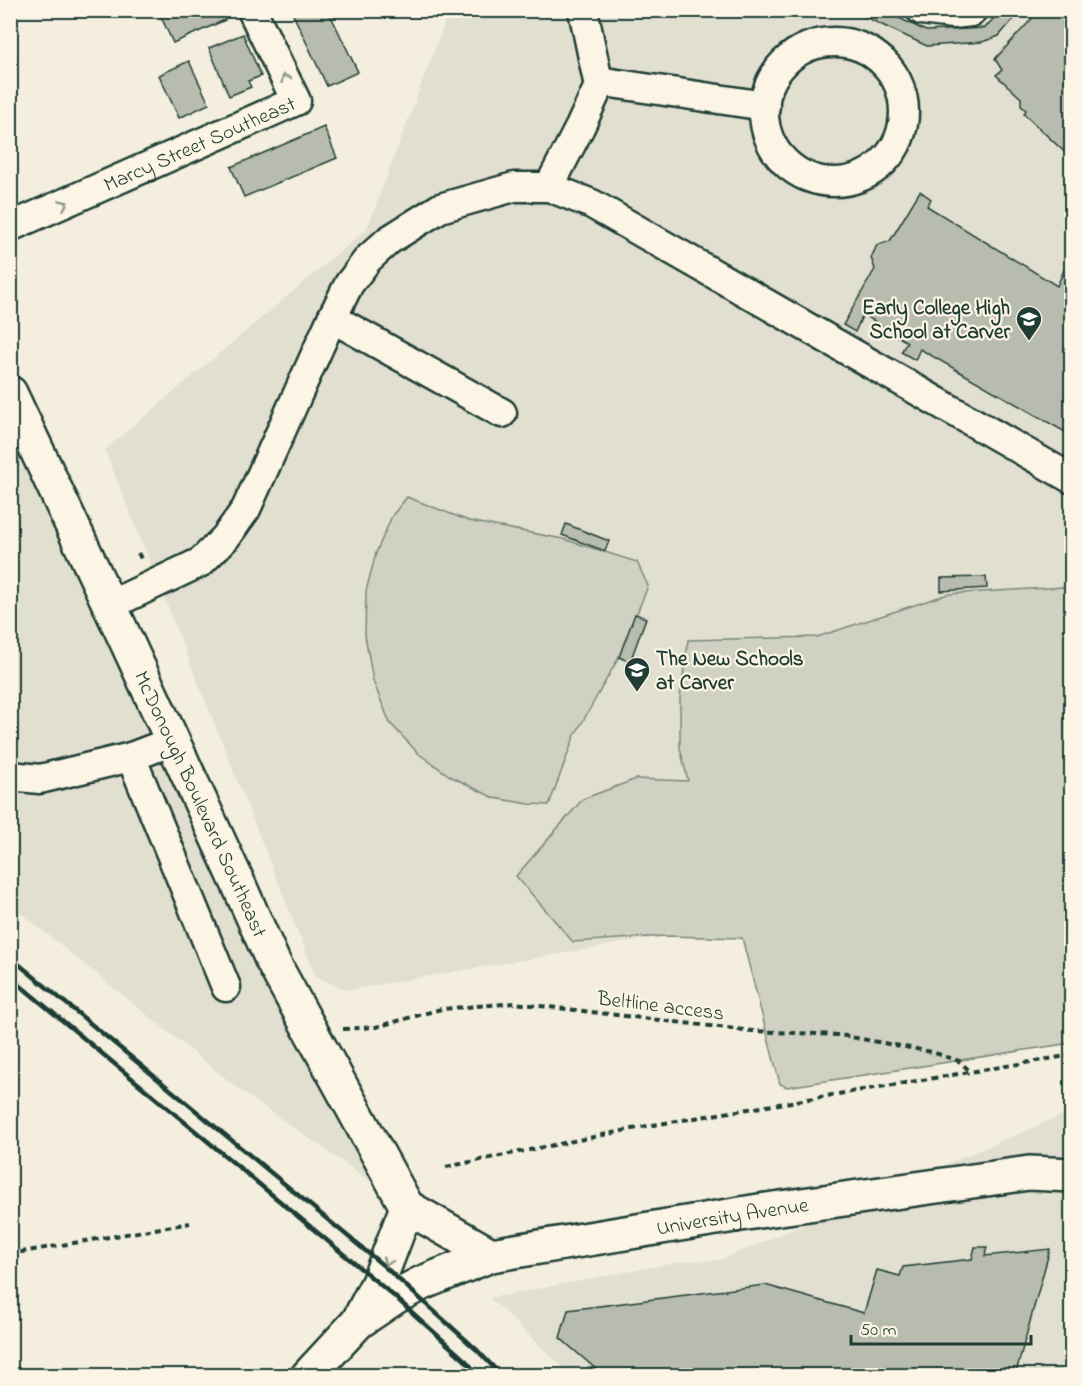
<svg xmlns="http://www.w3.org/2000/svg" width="1082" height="1386" font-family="'Indie Flower',sans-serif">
<rect width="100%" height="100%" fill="#f3eede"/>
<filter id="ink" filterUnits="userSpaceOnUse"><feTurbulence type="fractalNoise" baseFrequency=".0167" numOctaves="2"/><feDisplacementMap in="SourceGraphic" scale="12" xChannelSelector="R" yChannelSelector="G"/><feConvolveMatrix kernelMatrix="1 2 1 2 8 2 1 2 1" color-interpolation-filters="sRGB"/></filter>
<g filter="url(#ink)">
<g fill="#e1dfd0">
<polygon points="449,11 1071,11 1071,1043 787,1087 780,1084 742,938 665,936 347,990 316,977 105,450 367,229"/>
<polygon points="10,435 273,962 407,1207 240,1090 11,905"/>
<polygon points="1071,1114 1071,1375 571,1375 490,1298 685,1261 720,1260 1063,1115"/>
</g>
<g fill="#d0d1c2" stroke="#78877b" stroke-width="1.5">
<polygon points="407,497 469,521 563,539 637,562 648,586 619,657 574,737 549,805 529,804 494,798 450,776 419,754 390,723 373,681 365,635 366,591 376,553 392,516"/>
<polygon points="1064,587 1072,595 1072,846 1068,864 1072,864 1071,1043 787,1087 780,1084 742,938 665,936 573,942 516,876 583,799 636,779 688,781 680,748 680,698 688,640 817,637 948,594"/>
</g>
<g fill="#b8bcae" stroke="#1f3d34" stroke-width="1.5">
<polygon points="158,10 221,10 225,20 173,43"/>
<polygon points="291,10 328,10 358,72 327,86"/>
<polygon points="850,10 882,10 926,31 985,28 1001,10 1021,10 999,36 982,42 927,46"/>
<polygon points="1040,10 1072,10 1072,60 1066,67 1072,71 1072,159 1024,114 1026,110 1021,106 1021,98 996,75 1002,70 995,59"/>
<polygon points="243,34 261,76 248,81 251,87 229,96 209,48"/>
<polygon points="189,61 209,104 179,118 159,75"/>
<polygon points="324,127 337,158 244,197 231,167"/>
<polygon points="920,191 931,199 927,206 1057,286 1064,270 1072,270 1072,436 920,349 915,360 901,352 907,342 863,314 855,332 843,325 875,269 871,258 877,245 890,241"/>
<polygon points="566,524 609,541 605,551 562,535"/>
<polygon points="986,577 987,588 941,591 941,578"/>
<polygon points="635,614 646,618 630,662 619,657"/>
<polygon points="975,1247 987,1247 985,1256 1050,1249 1015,1376 604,1376 560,1338 568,1310 765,1285 864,1313 877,1270 900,1276 903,1267 972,1259"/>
</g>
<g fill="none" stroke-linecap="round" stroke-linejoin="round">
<g stroke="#1f3d34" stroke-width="33">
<g id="minor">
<polyline points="921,10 953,14 971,12 972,10"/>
<circle cx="834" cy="112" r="70"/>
<polyline points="598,81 765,106"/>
<polyline points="549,187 580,127 599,86 583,10"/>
<path id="s1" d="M 10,227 L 296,101 L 252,10"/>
<polyline points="332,318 502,413"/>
<polyline points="110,605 201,562 225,538 246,509 332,318 349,284 368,259 389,240 440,208 514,187 549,187 592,204 1072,479"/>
<polyline points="131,757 226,987"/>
<polyline points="10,776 40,779 131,757 173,741"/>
</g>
</g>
<g stroke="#1f3d34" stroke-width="38">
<g id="major">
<path id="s2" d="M 10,393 L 125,638 L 238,883 L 273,962 L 407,1207"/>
<polyline points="407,1207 491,1255"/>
<path id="s3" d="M 358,1322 L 395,1297 L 422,1283 L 491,1255 L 759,1211 L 1029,1173 L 1072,1175"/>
<polyline points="308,1376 358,1322 378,1283 407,1207"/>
</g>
</g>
<g stroke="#1f3d34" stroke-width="4" stroke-dasharray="6 4.5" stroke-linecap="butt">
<polyline points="138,553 143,562"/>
<polyline points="343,1029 376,1027 441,1009 515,1003 752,1031 840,1035 932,1052 959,1061 971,1072"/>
<polyline points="446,1167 647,1126 1072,1055"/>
<polyline points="10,1254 190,1223"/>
</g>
<use href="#minor" stroke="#fcf5e5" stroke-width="28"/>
<use href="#major" stroke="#fcf5e5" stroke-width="33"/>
<g stroke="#1f3d34" stroke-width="4.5">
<polyline points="10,957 385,1267 477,1350 502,1376"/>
<polyline points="10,977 395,1297 467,1362 479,1376"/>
</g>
</g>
<defs><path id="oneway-chevron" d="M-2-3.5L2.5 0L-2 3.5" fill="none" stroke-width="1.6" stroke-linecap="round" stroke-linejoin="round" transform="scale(1.5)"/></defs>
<g stroke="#8e998c">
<use href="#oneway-chevron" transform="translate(285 78) rotate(-116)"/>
<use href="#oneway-chevron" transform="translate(64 204) rotate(-24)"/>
<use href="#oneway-chevron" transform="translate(387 1262) rotate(110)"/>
</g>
</g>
<defs>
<g id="school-pin" transform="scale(1.35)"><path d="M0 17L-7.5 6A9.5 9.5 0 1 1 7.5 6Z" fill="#1f3d34" stroke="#fcf5e5"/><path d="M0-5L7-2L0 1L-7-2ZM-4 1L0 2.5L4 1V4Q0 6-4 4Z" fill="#fff"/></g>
</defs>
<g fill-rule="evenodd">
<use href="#school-pin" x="1029" y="319"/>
<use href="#school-pin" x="637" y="670"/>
</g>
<g text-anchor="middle" stroke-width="4.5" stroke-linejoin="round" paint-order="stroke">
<g font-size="21" fill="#1f3d34" stroke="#fcf5e5">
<text dy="7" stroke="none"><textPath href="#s1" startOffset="207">Marcy Street Southeast</textPath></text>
<text dy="7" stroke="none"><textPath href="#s2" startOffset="453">McDonough Boulevard Southeast</textPath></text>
<text transform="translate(661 1005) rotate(7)" y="7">Beltline access</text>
<text dy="7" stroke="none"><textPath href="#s3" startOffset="394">University Avenue</textPath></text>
</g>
<g font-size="21" font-weight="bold" fill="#1f3d34" stroke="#fcf5e5" text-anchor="end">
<text x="1010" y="314">Early College High<tspan x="1010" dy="24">School at Carver</tspan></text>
<text x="656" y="665" text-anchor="start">The New Schools<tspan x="656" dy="24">at Carver</tspan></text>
</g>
</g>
<rect width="1082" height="1386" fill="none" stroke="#fcf5e5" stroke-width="36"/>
<rect x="18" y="18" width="1046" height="1350" fill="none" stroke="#1f3d34" stroke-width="2" filter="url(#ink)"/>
<path d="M851 1335v9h180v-9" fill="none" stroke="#1f3d34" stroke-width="3"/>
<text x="860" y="1335" font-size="18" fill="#1f3d34" stroke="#fcf5e5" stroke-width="4.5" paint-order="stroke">50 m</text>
</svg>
